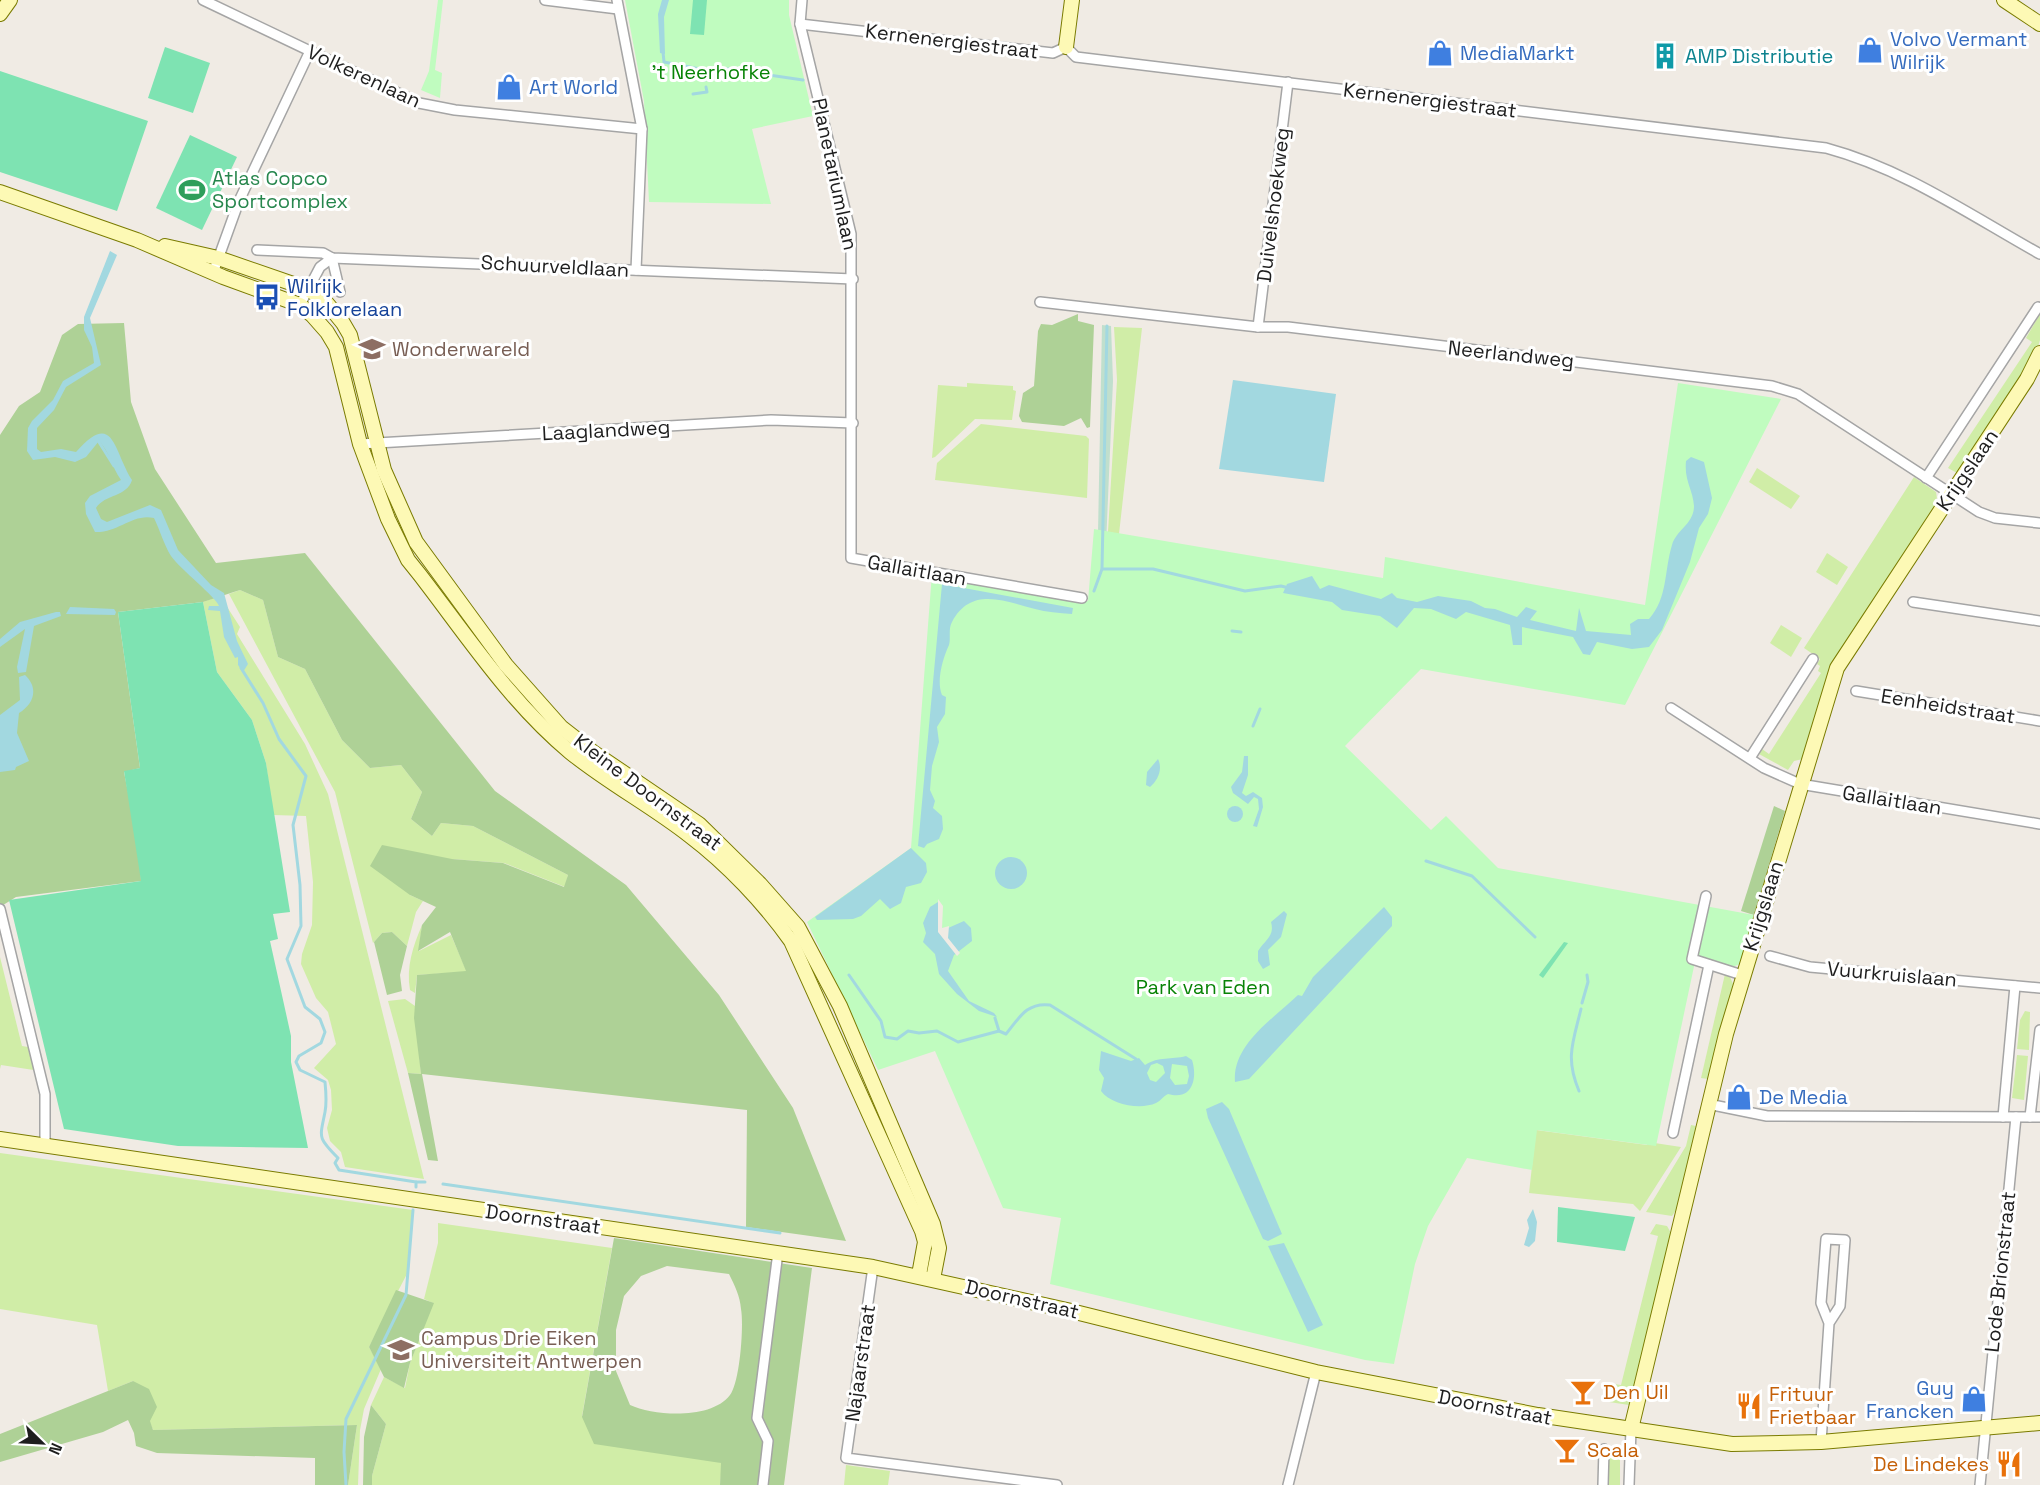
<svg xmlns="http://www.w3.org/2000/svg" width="2040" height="1485" font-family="'Space Grotesk',sans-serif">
<rect width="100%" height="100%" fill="#f0ebe4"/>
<g fill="#d0eda7">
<polygon points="2040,314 2040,340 2036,354 1957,473 1948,468 2032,342 2026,338"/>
<polygon points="1114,327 1142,328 1119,534 1108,532 1117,380"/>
<polygon points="967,383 1013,386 1013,390 1016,391 1012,420 975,419 935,457 932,458 938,385 967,387"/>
<polygon points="981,424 1086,436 1089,439 1087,498 935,480 937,463"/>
<polygon points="1757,468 1800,496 1791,509 1749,482"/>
<polygon points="1914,477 1936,492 1938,506 1832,666 1803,759 1794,761 1788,770 1759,754 1762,749 1769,754 1821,673 1818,671 1820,666 1817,664 1820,659 1804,648"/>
<polygon points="1827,553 1848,567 1837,585 1816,572"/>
<polygon points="240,590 263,600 278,657 305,669 342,740 370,768 401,765 422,792 411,819 432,836 441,823 473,826 568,875 565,887 504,863 452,859 410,895 423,901 416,912 407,946 392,932 382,933 373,943 335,792 229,594"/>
<polygon points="220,596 240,627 237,634 305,744 328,794 424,1179 345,1167 341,1152 330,1141 327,1128 332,1110 331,1090 328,1080 314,1068 336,1044 328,1012 316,998 301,964 302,954 312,925 313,882 306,816 273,815 266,763 252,720 217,672 203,602"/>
<polygon points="1781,625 1802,638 1791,657 1770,643"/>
<path d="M 422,925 L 419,951 L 451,935 L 467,972 L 417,975 L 415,993 L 410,990 C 406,967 413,946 422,925 Z"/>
<polygon points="0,957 22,1046 34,1048 40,1071 1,1065 0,1069"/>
<polygon points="1725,974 1730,977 1733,984 1708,1079 1701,1078"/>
<polygon points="405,999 415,1006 421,1074 408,1073 388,1001"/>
<polygon points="2025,1011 2030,1012 2029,1050 2017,1049 2020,1020"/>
<polygon points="2017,1055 2028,1056 2024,1100 2012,1098"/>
<polygon points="1691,1125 1696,1126 1676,1210 1672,1216 1646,1212 1686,1146"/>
<polygon points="1536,1130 1647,1145 1648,1142 1681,1147 1640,1211 1633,1204 1529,1193"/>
<polygon points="0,1153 413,1210 409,1270 369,1347 381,1369 364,1409 360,1430 358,1485 348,1485 357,1425 153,1430 133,1381 108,1391 97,1325 0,1309"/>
<polygon points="438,1223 612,1248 582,1416 722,1463 720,1485 372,1485 372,1476 386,1424 371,1405 384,1377 405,1388 410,1363 433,1303 424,1299 438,1243"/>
<polygon points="1656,1224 1667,1226 1671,1233 1629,1405 1609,1402 1614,1384 1621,1385 1658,1236 1650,1234"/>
<polygon points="1609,1452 1620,1454 1620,1485 1609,1485"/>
<polygon points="846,1465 890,1471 888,1485 844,1485"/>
</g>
<g fill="#aed196" fill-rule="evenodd">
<polygon points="1078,314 1078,321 1094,325 1090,427 1087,428 1081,418 1064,426 1022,422 1019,416 1023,393 1034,386 1038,331 1041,324 1052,325"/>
<polygon points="124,323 131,402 155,469 216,563 305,553 495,791 626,885 719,995 793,1108 846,1241 746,1227 747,1110 422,1074 438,1161 428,1160 408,1073 421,1074 414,1018 417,975 466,971 450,932 418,951 422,925 436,907 410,895 370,866 382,845 452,859 503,863 564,887 568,875 473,826 441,823 432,836 411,819 422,792 401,765 370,768 342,740 305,669 278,657 263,600 240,590 203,602 118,612 140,768 124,772 140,854 141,881 16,897 0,907 0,435 19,406 40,392 62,335 78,324"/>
<polygon points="1774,806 1785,811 1754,915 1741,911"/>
<polygon points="392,932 407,946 400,975 402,991 387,995 374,942 382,933"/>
<path d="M 614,1238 L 812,1268 L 784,1485 L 720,1485 L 721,1463 L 594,1444 L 582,1417 ZM 667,1266 L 729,1274 C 735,1286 740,1296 741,1309 C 744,1325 740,1382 730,1395 C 711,1420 654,1416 630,1405 L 616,1371 L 616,1330 L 624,1296 L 641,1276 Z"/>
<polygon points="396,1290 434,1303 410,1363 404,1388 384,1377 369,1347"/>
<polygon points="133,1381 149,1389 157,1407 150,1421 153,1430 357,1425 348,1485 315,1485 315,1458 157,1453 136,1446 134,1433 128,1420 103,1432 0,1462 0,1434"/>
<polygon points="371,1405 386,1424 372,1476 372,1485 363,1485 364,1437"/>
</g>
<polygon fill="#c0dfcd" points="1102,325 1111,326 1113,381 1106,545 1098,533"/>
<g fill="#c0fcbf">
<polygon points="438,0 443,0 435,70 442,73 440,98 421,90 429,71"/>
<polygon points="625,0 789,0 789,15 813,116 752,129 771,204 649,202 644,101"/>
<polygon points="1678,383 1781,399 1625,705 1421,669 1345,746 1431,830 1446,816 1498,868 1754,915 1740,964 1732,967 1696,957 1656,1146 1537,1130 1532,1170 1467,1158 1428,1226 1415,1264 1394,1364 1365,1360 1050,1284 1061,1218 1003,1208 935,1051 878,1070 807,922 911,848 932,573 1088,601 1094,529 1383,578 1385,557 1645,605"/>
</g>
<g fill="#7ee3b2">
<polygon points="693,0 707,0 704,35 690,34"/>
<polygon points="165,47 210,63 193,113 148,98"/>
<polygon points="0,71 148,121 117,211 0,172"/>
<polygon points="190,135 237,157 202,230 156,208"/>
<polygon points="203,602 217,672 252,720 266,763 290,912 273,914 278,939 270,941 291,1036 291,1062 308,1148 178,1146 64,1129 9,900 141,881 124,771 140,768 118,612"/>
<polygon points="1564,942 1568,943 1543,978 1539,975"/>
<polygon points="1558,1207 1635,1217 1625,1251 1557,1242"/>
</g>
<g fill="#a2d8e0" fill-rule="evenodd">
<polygon points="662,0 669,0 664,17 665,54 660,53 658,14"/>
<path d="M 110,251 L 117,255 L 90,318 L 101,365 L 66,387 L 54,410 L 37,428 L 37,449 L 41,452 L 61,449 L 76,452 C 114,409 113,450 132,480 C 127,497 105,494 96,508 L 101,519 L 107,522 L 150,505 L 161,510 L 178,550 L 211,585 L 224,593 L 237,641 L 248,664 L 243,672 L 238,665 L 238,657 L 235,658 L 224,637 L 220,611 L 208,610 L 209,606 L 219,606 C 216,597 180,569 171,556 C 164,545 160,530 154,518 C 133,513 118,533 95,532 L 86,514 L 85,503 L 90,496 L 121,480 C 111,466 111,454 99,441 L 86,457 L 75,462 L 55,457 L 33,460 L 27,451 L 28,428 L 32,421 L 53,400 L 63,381 L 94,363 L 92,347 L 84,330 L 84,317 Z"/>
<polygon points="1233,380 1336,394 1324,482 1219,469"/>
<path d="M 1691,457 L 1704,462 L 1712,498 L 1708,514 L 1699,528 L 1690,562 L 1662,630 L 1649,647 L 1632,649 L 1597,642 L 1590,655 L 1583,654 L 1573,637 L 1522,627 L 1522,645 L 1513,645 L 1510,625 L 1466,612 L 1456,619 L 1431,609 L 1414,608 L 1397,628 L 1380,616 L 1342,610 L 1332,602 L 1283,593 L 1287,584 L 1312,576 L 1320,589 L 1329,585 L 1381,599 L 1392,593 L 1397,598 L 1417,602 L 1438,596 L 1471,601 L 1485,608 L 1495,609 L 1517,617 L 1526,607 L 1537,611 L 1530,620 L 1576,631 L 1579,608 L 1586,631 L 1631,635 L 1630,624 L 1638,619 L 1649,619 C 1668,598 1664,571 1672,545 C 1676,530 1694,524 1694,506 C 1693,489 1684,481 1686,461 Z"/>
<path d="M 942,584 L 1073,608 L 1072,614 C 1059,613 1046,612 1035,609 C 1004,601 971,586 952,622 C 948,629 951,638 949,645 C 943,658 936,681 942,695 L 946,697 L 945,714 L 937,727 L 939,742 L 932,766 L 930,790 L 935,801 L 933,808 L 942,816 L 943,829 L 939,839 L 927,844 L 924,848 L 918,846 Z"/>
<polygon points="70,607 114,609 116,612 115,615 66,614"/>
<polygon points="56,612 60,612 61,616 34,626 26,672 18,673 17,667 25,629 0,647 0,639 20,622"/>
<path d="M 25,675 C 39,688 34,704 19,713 L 17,733 L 29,761 L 16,767 L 15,770 L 0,772 L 0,715 L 20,700 L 19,677 Z"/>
<polygon points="1244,756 1248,756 1248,775 1242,793 1246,796 1253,792 1262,798 1263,807 1257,827 1253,826 1259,809 1258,799 1254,797 1248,804 1233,793 1231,787 1242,772"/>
<path d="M 1158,759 C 1163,769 1158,780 1150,787 L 1146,785 L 1147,772 Z"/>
<circle cx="1235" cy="814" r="8"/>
<polygon points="911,848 926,863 927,872 921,883 906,887 901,903 890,909 880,899 861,916 853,919 817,920 815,917"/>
<circle cx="1011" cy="873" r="16"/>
<polygon points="938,902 939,932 964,921 971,928 972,941 954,955 948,971 969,1001 994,1013 997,1017 979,1011 957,994 939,974 935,954 923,942 926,933 923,923 930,907"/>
<path d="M 1384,907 L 1392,917 L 1392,926 L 1249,1079 L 1235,1082 C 1232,1045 1273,1019 1298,995 L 1302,996 L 1313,977 Z"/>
<path d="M 1284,911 L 1287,914 L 1281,937 L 1268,950 L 1270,965 L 1263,969 L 1258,961 L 1258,951 C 1265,940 1275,936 1271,922 Z"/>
<path d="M 1101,1051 L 1131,1061 L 1139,1058 L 1145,1065 C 1159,1056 1171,1060 1186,1056 L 1192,1060 C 1198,1079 1192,1101 1168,1094 C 1163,1096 1161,1101 1156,1103 C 1141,1110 1111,1105 1101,1091 L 1104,1078 L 1099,1070 ZM 1157,1063 L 1163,1066 L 1165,1073 L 1156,1082 L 1150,1080 L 1147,1073 L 1151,1065 ZM 1172,1064 L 1187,1066 L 1189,1076 L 1187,1084 L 1175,1085 L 1170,1078 Z"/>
<polygon points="1222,1102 1229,1109 1282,1234 1268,1241 1263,1239 1208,1118 1206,1109"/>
<polygon points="1533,1209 1537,1222 1535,1241 1529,1247 1524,1245 1529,1228 1527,1220"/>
<polygon points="1284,1243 1323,1325 1308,1332 1268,1246"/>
</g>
<polygon fill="#f0ebe4" points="938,899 943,906 942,928 949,926 948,938 960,953 957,956 938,932"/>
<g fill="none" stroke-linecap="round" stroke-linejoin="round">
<g stroke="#a2d8e0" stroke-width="3">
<polyline points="663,52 664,62 705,70 728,69 803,80"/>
<polyline points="705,80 705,70"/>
<polyline points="693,94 707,92 706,87"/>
<polyline points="97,439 114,466"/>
<polyline points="1102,569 1153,569 1245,591 1281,586 1289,588"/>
<polyline points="1094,591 1102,569 1107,326"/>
<polyline points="1232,631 1241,632"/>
<path d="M 241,668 L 263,703 L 279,739 L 306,776 L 293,825 L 300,885 L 301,926 L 287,959 L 305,1007 L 320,1019 L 325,1032 L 321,1043 L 299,1056 L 296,1062 L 300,1070 L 325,1082 C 326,1092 327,1102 325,1112 C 320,1138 317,1137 338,1158 L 335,1163 L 339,1170 L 416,1182 L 416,1187"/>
<polyline points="1253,726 1260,709"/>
<polyline points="1426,861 1472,876 1535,937"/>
<polyline points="849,975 881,1021 885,1037 897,1039 908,1031 919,1033 937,1031 958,1042 999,1031"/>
<polyline points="1582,1003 1588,982 1587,975"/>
<path d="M 995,1018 L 999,1031 L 1006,1034 C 1019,1018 1027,1002 1050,1005 L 1136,1059"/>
<path d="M 1579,1091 C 1565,1058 1573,1042 1581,1009"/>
<polyline points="416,1182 425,1182"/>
<polyline points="443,1184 780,1233"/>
<polyline points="346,1485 344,1452 346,1419 406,1295 413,1210"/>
</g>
<g stroke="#a5a5a5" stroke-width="12">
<g id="street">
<polyline points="203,0 419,103 455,110 642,129"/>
<polyline points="545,0 618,9"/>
<polyline points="617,0 642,129 636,270"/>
<polyline points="802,0 800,24 851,234 851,558 1082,598"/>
<path d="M 800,24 L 1053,53 L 1066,47 L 1076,57 L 1826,148 C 1904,169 1970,215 2040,254"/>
<polyline points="257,250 323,253 332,258 853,279"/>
<polyline points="332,258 340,292"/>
<polyline points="213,273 239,201 310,51"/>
<polyline points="1040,302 1258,327 1288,327 1772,386 1798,394 1979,512 1995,518 2040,523"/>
<polyline points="300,305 320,267 332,258"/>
<polyline points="1258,327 1288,82"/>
<polyline points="360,444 771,420 853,423"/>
<polyline points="1926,478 2038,307"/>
<polyline points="1913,602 2040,621"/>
<polyline points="1856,691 2040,721"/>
<polyline points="1671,708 1764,768 1800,784 2040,824"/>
<polyline points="1750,758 1813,659"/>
<polyline points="1706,896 1692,959 1742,975"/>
<polyline points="0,909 45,1094 45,1145"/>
<polyline points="1770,956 1810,967 2040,988"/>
<polyline points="1708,1104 1767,1116 2040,1117"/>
<polyline points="2003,1117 2015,986"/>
<polyline points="2030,1117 2040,1030"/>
<polyline points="1673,1133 1709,965"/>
<polyline points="873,1267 846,1458 1057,1485"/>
<polyline points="1821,1442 1829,1323 1821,1303 1826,1239 1845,1240 1840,1306 1829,1323"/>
<polyline points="763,1485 768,1441 757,1418 778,1252"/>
<polyline points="1288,1485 1316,1372"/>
<polyline points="1603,1485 1604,1449"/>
<polyline points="1629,1485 1631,1429"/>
<polyline points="1980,1485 2016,1117"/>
</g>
</g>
<g stroke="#7a7b00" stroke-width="16">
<g id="secondary">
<polyline points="2004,0 2040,24"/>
<polyline points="0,14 10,0"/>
<polyline points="1066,47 1072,0"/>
<path d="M 0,192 L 137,240 L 223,277 L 300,305 L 312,315 L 327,332 L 336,347 L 360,444 L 388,519 L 408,560 L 420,575 C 467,636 511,703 570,752 C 608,783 652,806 690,836 C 727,864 764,903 791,941 L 922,1231 L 925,1242 L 919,1275"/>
<polyline points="165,246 218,258 308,289 325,301 343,323 350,335 384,470 416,542 506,665 561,727 593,752 699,824 760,884 798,927 840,1006 933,1224 939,1248 933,1279"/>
<polyline points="0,1139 873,1267 1067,1310 1316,1372 1538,1415 1732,1444 1821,1442 2040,1423"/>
<polyline points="1631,1429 1726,1034 1837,668 2027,379 2040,353"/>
</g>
</g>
<use href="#street" stroke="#fff" stroke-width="9"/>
<use href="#secondary" stroke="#fdf9b5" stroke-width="14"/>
</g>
<defs>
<g id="shop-bare" transform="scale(2.07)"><path d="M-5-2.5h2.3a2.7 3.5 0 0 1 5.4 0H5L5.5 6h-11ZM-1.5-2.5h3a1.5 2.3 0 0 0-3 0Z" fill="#3f7fe0" stroke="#fff" stroke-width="2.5" paint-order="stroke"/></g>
<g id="building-bare" transform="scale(2.07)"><path d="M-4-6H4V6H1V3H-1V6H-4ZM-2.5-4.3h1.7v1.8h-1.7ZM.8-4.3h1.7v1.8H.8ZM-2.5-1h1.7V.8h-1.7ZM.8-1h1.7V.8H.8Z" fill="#0f9aa8" stroke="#fff" stroke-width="2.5" paint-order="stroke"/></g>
<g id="stadium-bare" transform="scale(2.07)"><path d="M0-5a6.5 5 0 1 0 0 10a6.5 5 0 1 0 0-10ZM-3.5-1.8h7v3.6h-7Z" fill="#2e9e5b" stroke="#fff" stroke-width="2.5" paint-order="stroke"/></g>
<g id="bus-bare" transform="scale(2.07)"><path d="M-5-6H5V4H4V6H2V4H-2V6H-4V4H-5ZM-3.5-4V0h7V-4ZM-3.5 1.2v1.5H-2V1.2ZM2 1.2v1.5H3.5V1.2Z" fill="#1a4fb4" stroke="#fff" stroke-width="2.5" paint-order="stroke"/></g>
<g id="school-bare" transform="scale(2.07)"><path d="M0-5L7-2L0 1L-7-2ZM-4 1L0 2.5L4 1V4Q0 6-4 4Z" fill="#8d6e63" stroke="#fff" stroke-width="2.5" paint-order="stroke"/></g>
<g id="university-bare" transform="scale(2.07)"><path d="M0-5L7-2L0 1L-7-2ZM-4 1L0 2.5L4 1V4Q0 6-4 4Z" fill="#8d6e63" stroke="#fff" stroke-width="2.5" paint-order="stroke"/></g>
<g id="bar-bare" transform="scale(2.07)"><path d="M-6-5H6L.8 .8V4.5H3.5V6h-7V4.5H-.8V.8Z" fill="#e8710a" stroke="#fff" stroke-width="2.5" paint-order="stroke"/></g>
<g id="restaurant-bare" transform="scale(2.07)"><path d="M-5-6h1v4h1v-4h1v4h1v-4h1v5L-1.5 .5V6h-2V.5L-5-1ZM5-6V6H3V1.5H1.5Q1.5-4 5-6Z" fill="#e8710a" stroke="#fff" stroke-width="2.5" paint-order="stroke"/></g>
</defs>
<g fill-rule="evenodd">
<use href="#shop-bare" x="1870" y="50"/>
<use href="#shop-bare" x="1440" y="53"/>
<use href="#building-bare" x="1665" y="56"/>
<use href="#shop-bare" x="509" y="87"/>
<use href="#stadium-bare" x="192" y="190"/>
<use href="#bus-bare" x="267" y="297"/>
<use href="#school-bare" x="372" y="349"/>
<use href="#shop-bare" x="1739" y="1097"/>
<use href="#university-bare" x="401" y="1350"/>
<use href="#bar-bare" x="1583" y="1392"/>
<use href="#shop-bare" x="1974" y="1399"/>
<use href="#restaurant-bare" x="1749" y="1406"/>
<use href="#bar-bare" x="1567" y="1450"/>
<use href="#restaurant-bare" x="2009" y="1464"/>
</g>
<g text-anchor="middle" stroke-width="6" stroke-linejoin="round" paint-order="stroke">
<g font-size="20" fill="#366cbe" stroke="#fff" text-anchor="start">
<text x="1890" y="46">Volvo Vermant<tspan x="1890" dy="23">Wilrijk</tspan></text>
<text x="1460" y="60">MediaMarkt</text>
<text x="529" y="94">Art World</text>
<text x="1759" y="1104">De Media</text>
<text x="1954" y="1395" text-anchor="end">Guy<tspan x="1954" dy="23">Francken</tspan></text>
</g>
<g font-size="20" fill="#1e1e1e" stroke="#fff">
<text transform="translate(952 41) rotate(7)" y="7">Kernenergiestraat</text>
<text transform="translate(364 76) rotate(25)" y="7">Volkerenlaan</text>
<text transform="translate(1430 100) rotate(7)" y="7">Kernenergiestraat</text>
<text transform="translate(835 174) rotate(78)" y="7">Planetariumlaan</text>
<text transform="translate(1273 205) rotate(-83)" y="7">Duivelshoekweg</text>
<text transform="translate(555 266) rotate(3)" y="7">Schuurveldlaan</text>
<text transform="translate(1511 354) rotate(6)" y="7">Neerlandweg</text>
<text transform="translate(606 430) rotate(-3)" y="7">Laaglandweg</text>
<text transform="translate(1967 470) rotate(-56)" y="7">Krijgslaan</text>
<text transform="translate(917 570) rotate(10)" y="7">Gallaitlaan</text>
<text transform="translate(1948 706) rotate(9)" y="7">Eenheidstraat</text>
<text transform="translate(648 792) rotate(37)" y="7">Kleine Doornstraat</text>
<text transform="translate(1892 800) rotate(9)" y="7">Gallaitlaan</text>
<text transform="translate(1763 906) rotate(-73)" y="7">Krijgslaan</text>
<text transform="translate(1892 974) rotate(5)" y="7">Vuurkruislaan</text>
<text transform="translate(543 1219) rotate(8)" y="7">Doornstraat</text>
<text transform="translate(2000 1272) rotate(-84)" y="7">Lode Brionstraat</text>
<text transform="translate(1022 1299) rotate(13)" y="7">Doornstraat</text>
<text transform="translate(860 1363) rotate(-82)" y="7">Najaarstraat</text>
<text transform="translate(1495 1407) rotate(11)" y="7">Doornstraat</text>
</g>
<g font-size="20" fill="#0d838f" stroke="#fff" text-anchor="start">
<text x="1685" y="63">AMP Distributie</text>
</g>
<g font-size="20" fill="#088306" stroke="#fff">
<text x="711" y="79">'t Neerhofke</text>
<text x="1203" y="994">Park van Eden</text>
</g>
<g font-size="20" fill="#27864d" stroke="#fff" text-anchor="start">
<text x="212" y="185">Atlas Copco<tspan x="212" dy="23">Sportcomplex</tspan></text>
</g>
<g font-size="20" fill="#164399" stroke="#fff" text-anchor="start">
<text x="287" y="293">Wilrijk<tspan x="287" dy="23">Folklorelaan</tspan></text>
</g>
<g font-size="20" fill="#785e54" stroke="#fff" text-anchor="start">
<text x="392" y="356">Wonderwareld</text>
<text x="421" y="1345">Campus Drie Eiken<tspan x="421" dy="23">Universiteit Antwerpen</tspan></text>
</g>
<g font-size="20" fill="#c56008" stroke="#fff" text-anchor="start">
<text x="1603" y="1399">Den Uil</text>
<text x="1769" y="1401">Frituur<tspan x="1769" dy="23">Frietbaar</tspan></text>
<text x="1587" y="1457">Scala</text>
<text x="1989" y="1471" text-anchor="end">De Lindekes</text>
</g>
</g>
<g transform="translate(42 1443) rotate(114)" stroke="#ffffff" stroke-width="4.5" paint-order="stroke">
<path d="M0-4.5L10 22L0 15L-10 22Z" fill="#1e1e1e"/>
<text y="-9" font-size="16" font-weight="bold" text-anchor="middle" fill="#1e1e1e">N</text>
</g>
</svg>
